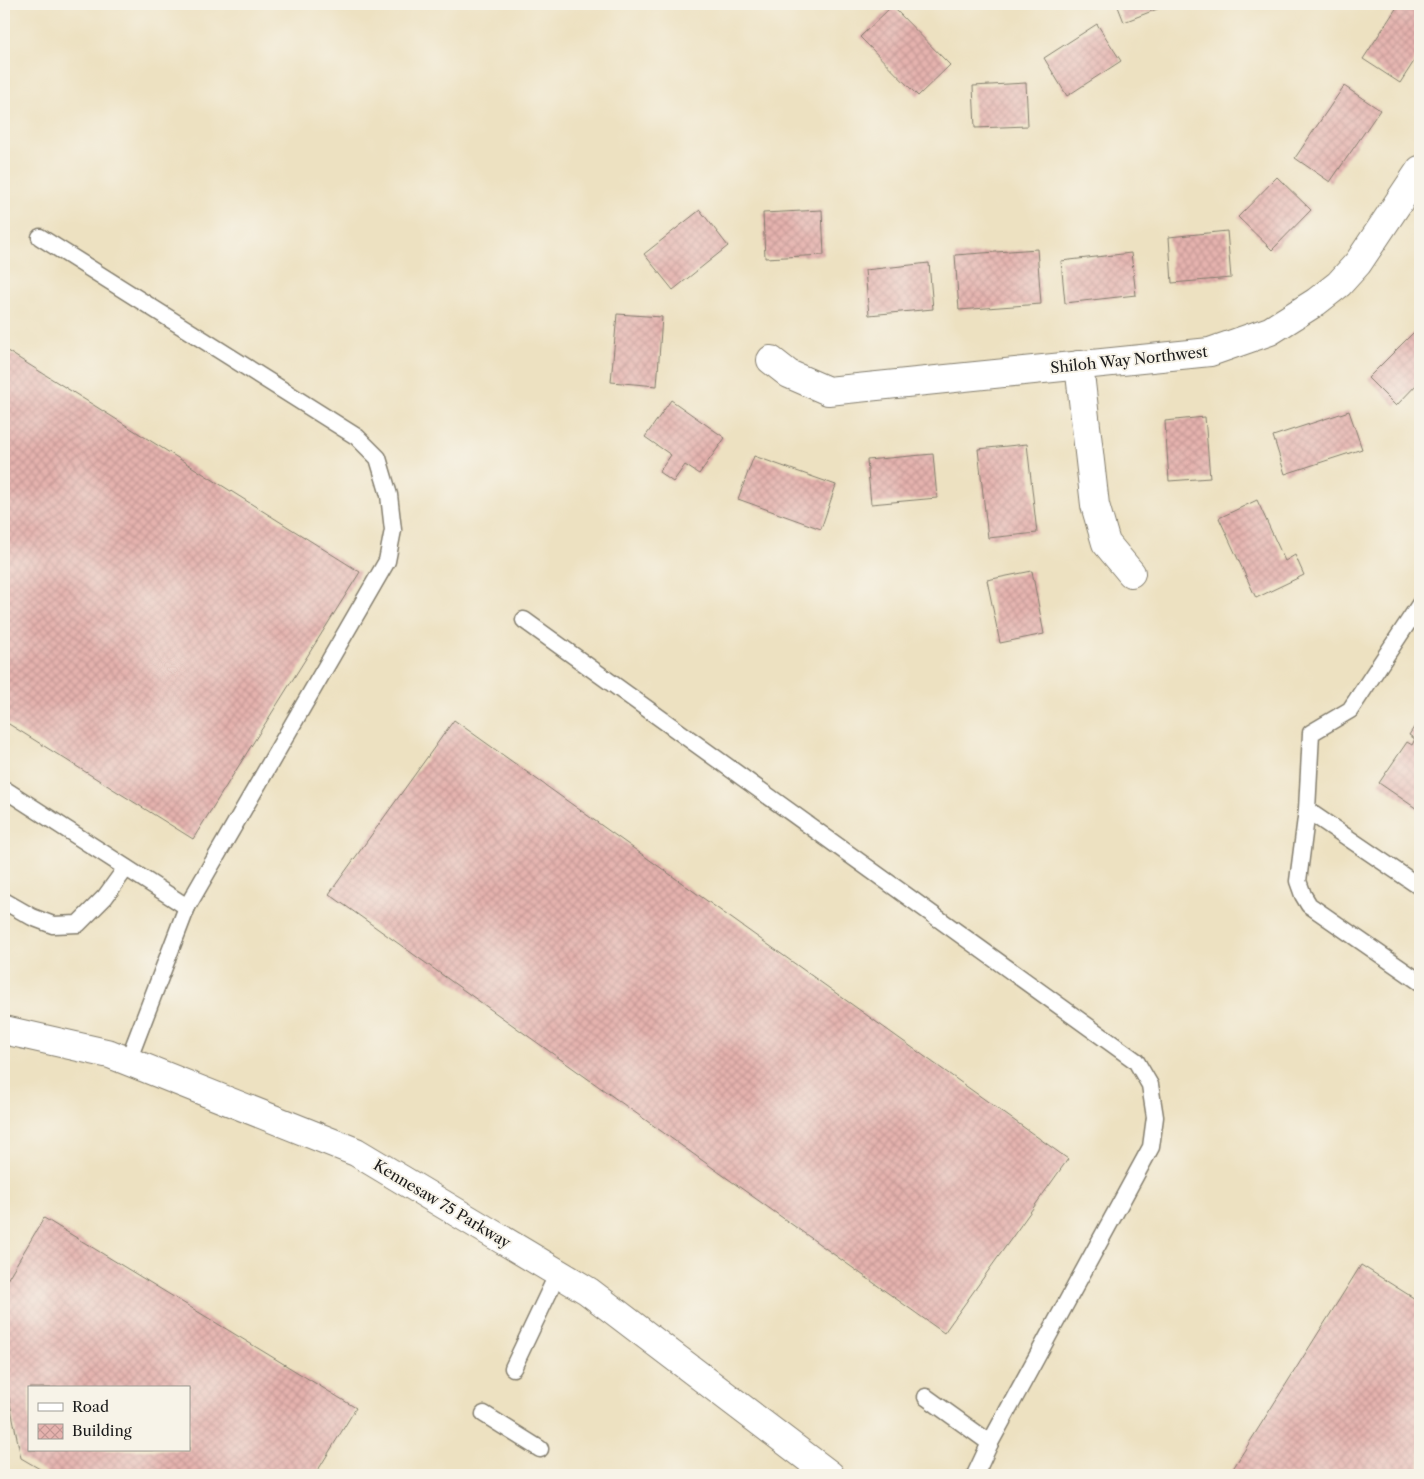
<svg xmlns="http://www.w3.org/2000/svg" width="1424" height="1479" font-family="'Libre Caslon Text',serif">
<defs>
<pattern id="building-cross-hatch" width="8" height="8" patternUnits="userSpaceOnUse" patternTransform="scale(1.25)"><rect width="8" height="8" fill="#e5b2ae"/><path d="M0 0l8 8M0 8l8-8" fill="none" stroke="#c49895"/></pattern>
</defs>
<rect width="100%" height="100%" fill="#f7f3e8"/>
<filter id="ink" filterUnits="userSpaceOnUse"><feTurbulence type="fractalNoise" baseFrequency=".02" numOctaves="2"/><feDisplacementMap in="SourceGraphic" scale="10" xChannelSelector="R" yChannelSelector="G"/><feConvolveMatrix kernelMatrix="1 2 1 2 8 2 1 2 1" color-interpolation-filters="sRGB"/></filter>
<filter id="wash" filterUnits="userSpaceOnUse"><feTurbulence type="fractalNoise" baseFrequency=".0096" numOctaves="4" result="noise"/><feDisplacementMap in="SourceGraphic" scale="20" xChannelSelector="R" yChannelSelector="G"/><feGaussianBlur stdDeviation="1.12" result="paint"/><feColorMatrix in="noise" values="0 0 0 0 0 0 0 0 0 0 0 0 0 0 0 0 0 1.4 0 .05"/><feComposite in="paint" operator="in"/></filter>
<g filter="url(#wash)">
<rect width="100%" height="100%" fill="#ede1c1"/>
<g id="blocks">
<g fill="url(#building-cross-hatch)" fill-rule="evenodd">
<polygon points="1117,4 1170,4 1124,22"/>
<polygon points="1399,4 1420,4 1420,52 1400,83 1363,59"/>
<polygon points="892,6 950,65 918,96 860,37"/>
<polygon points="1097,24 1121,61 1067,96 1044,58"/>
<polygon points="1026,83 1028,126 975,128 973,86"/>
<polygon points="1344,86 1380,110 1330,182 1295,158"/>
<polygon points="1277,177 1311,210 1272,250 1238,217"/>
<polygon points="700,210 728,246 673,290 644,254"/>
<polygon points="822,210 824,255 765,258 763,213"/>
<polygon points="1227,231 1231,278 1172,283 1169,237"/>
<polygon points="1037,249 1041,304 959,310 955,255"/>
<polygon points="1131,253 1136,295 1065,303 1061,261"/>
<polygon points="929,263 933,309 869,315 865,270"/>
<polygon points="617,314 662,317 657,386 611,382"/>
<polygon points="1420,326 1420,381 1396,406 1368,378"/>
<polygon points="4,349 360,572 193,839 4,721"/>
<polygon points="671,400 725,438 699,474 685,465 673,482 659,472 671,455 645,437"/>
<polygon points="1349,411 1362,449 1285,474 1273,436"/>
<polygon points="1205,417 1210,478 1169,481 1165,421"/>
<polygon points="1027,444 1037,533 988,538 978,449"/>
<polygon points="933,454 937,498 871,504 867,460"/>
<polygon points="754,456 836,485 821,529 738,499"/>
<polygon points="1257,500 1285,561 1295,555 1304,575 1256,598 1219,518"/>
<polygon points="1032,571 1044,634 1000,643 987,580"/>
<polygon points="1420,718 1420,811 1379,783 1407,742 1412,745 1415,739 1409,735"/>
<polygon points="454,720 1068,1159 944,1333 329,894"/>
<path d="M 44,1218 L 356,1408 L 315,1475 L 50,1475 L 21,1458 L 4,1374 L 4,1285 ZM 29,1388 L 189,1388 L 189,1450 L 29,1450 Z"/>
<polygon points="1361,1265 1420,1302 1420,1475 1229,1475"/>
</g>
</g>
</g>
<g filter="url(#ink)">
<use href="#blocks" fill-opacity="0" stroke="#847e6e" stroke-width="1"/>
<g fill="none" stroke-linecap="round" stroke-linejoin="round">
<g stroke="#847e6e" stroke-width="19">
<g id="service">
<polyline points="40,237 357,437 378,458 389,495 393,530 387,561 187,907 128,1061"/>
<polyline points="1420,604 1350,710 1311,733 1307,810 1298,881 1303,895 1309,905 1420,982"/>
<polyline points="524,620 1136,1061 1150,1085 1155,1117 1151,1147 990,1443 975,1475"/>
<polyline points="4,789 187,907"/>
<polyline points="1307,810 1420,887"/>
<polyline points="4,901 32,917 53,925 78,924 105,897 126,868"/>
<polyline points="513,1368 558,1273"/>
<polyline points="926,1397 990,1443"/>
<polyline points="484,1414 540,1449"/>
</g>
</g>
<g stroke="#847e6e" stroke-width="30">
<g id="minor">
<polyline points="771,360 789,374 828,391 1210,352 1270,331 1316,302 1339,284 1358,263 1420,170"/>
<polyline points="1079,365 1095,505 1106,543 1131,573"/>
<polyline points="4,1030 110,1054 356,1152 588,1291 830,1475"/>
</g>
</g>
<use href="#service" stroke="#fff" stroke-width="16"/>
<use href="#minor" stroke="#fff" stroke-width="28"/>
</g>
</g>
<g text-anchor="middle" stroke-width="4" stroke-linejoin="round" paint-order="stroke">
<g font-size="15" fill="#1c1c1c" stroke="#f7f3e8">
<text transform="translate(1129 360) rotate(-6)" y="5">Shiloh Way Northwest</text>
<text transform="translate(442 1204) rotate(31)" y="5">Kennesaw 75 Parkway</text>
</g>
</g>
<rect width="1424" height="1479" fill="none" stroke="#f7f3e8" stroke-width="20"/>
<rect x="28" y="1386" width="162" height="65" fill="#f7f3e8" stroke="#9f9d96"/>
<rect x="38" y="1403" width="25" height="8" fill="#ffffff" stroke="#9f9d96"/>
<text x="72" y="1412" font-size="15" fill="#1c1c1c">Road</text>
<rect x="38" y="1424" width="25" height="15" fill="url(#building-cross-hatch)" stroke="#9f9d96"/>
<text x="72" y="1436" font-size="15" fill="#1c1c1c">Building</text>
</svg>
